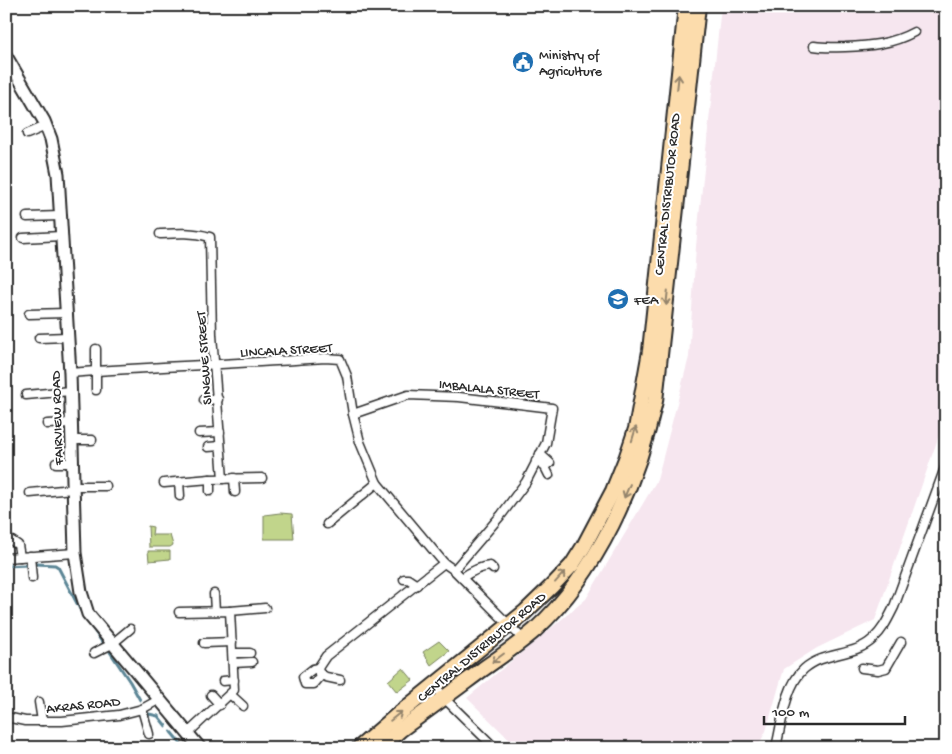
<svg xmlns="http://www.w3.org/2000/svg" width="952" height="754" font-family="'Gochi Hand',sans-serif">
<rect width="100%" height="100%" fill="#fff"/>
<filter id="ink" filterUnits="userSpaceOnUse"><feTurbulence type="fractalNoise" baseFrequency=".02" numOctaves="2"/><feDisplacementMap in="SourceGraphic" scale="10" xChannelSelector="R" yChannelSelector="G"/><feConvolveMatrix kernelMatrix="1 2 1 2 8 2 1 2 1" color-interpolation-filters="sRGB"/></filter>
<g filter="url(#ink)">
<polygon fill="#f6e6ef" points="721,6 946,6 946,415 875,620 817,648 784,669 766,731 757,748 518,748 467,698 586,599 657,480 689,357 696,246"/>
<g fill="#c1d58b" stroke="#76805b">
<polygon points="280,513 292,514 294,539 264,539 264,515"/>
<polygon points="148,526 153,527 152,535 170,535 173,545 170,547 149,547"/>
<polygon points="148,551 170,551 170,559 149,561"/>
<polygon points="439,641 449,651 431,665 423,652"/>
<polygon points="403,668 413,680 397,692 388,681"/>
</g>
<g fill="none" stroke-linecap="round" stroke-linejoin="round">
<g stroke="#5c8696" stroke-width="3">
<polyline points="36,564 55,565 58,567 82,613 104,645"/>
<polyline points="6,566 28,565"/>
<polyline points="110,652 130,682 140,700"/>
<polyline points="149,714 158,716 166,726"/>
<polyline points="171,732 181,744"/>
</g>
<g stroke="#2b2b2b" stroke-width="11">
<g id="minor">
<path d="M 814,46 C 825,48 834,47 845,47 C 870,46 892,44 914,32"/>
<polyline points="27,134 46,126"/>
<polyline points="27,217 60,216"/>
<path d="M 160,234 C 178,233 193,232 210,237 L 212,335 L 223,479"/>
<polyline points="23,238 61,236"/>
<polyline points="29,314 66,313"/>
<polyline points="39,338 67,337"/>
<polyline points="96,349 96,390"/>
<path d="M 70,373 C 155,366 240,364 325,358 L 340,359 L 347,376 L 353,414 L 360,442 L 377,483 L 444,563 L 454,570 L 523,639"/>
<polyline points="26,395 70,391"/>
<polyline points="204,400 218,399"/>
<polyline points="353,414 408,395 459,397 552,408 546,443 526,482 502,514 454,570"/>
<polyline points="47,424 71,423"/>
<polyline points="199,433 220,432"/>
<polyline points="72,440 92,440"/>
<polyline points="208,447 220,446"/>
<polyline points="540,454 550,463"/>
<polyline points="536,461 545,467 549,475"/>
<polyline points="56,463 72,463"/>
<polyline points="234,478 235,492"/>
<polyline points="210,479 210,491"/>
<polyline points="179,482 180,496"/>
<polyline points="164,483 210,479 262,478"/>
<polyline points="73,486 106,486"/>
<polyline points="30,493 73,489"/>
<polyline points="327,524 377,483"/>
<polyline points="6,537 18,545 20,557"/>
<polyline points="30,556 32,578"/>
<polyline points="6,558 75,553"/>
<path d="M 462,578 C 470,572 479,567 490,566 L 493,569"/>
<polyline points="404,579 408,579 417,585"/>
<polyline points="214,594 215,611"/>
<polyline points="230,611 265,608"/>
<polyline points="179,612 230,611 234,690 188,733"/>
<polyline points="204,643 232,642"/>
<polyline points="94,653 112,644 130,629"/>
<polyline points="233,653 250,653"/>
<polyline points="233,663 252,662"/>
<polyline points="318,668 326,656 444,563"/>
<polygon points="318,668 320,677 314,684 305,684 303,677 313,669"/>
<polyline points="862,668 878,670 886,668 901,642"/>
<polyline points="319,673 326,677 340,680"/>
<polyline points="223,681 234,680"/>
<polyline points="435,685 444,698 495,748"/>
<polyline points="211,695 220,705"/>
<polyline points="231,695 243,706"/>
<polyline points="39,702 42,721"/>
<polyline points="142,709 149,734"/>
<polyline points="6,717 25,721 62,721 119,715 142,709 160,699"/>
<path d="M 774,748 L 777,743 C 782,721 786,685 804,669 C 824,651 854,657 873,639 C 883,630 888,619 894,607 L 946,465"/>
</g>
</g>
<g stroke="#2b2b2b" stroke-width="15">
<polyline id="secondary" points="6,56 44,121 51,139 58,174 70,373 75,553 81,592 88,614 200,748"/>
</g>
<g stroke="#2b2b2b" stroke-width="18">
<g id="trunk">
<polyline points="359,748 395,717 525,612 552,586 572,565 584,546 613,491 626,459 636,429 650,351 686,6"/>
<path d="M 380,748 L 400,730 C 428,710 456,689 483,669 C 500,657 519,644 535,630 C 598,572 637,483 655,401 L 698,6"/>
</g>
</g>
<use href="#minor" stroke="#fff" stroke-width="8"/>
<use href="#secondary" stroke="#fff" stroke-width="11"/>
<use href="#trunk" stroke="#fcdcac" stroke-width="14"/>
</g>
<defs><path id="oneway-shaft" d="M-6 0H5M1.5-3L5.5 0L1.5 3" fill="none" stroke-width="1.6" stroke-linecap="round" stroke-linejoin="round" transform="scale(1.25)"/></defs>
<g stroke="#94846c">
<use href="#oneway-shaft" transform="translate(678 82) rotate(-84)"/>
<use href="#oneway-shaft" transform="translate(667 298) rotate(96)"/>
<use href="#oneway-shaft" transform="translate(634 434) rotate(-73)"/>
<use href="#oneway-shaft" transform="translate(627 491) rotate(113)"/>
<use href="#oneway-shaft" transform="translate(560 577) rotate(-48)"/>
<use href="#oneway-shaft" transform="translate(498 658) rotate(143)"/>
<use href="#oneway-shaft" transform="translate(396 716) rotate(-39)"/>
</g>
</g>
<defs>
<g id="civic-disc" transform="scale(1.125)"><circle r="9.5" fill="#1f6fb2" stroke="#fff"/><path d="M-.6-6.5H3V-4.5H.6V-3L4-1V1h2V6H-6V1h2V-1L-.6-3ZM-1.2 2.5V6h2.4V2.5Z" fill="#fff"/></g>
<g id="school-disc" transform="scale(1.125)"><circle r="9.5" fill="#1f6fb2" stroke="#fff"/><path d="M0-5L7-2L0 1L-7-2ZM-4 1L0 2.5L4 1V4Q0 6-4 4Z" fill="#fff"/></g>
</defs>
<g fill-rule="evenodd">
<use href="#civic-disc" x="523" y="62"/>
<use href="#school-disc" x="618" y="299"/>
</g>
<g text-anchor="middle" stroke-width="4" stroke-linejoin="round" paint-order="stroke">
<g font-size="14" fill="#2b2b2b" stroke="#fff" text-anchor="start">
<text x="539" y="59">Ministry of<tspan x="539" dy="16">Agriculture</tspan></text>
<text x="634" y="304">FEA</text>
</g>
<g font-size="14" fill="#2b2b2b" stroke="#fff">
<text transform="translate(666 194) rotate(-84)" y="5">CENTRAL DISTRIBUTOR ROAD</text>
<text transform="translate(286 349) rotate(-3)" y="5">LINCALA STREET</text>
<text transform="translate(203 358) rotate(-94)" y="5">SINGWE STREET</text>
<text transform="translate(489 388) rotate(6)" y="5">IMBALALA STREET</text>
<text transform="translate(56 418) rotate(-92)" y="5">FAIRVIEW ROAD</text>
<text transform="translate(481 646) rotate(-40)" y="5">CENTRAL DISTRIBUTOR ROAD</text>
<text transform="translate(83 704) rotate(-6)" y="5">AKRAS ROAD</text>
</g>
</g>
<rect width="952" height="754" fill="none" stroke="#fff" stroke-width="25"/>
<rect x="12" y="12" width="927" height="729" fill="none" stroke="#2b2b2b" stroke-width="2" filter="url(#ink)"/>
<path d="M764 716v8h141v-8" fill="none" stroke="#2b2b2b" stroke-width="2.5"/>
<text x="772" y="716" font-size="15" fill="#2b2b2b" stroke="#ffffff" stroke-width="4" paint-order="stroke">100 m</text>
</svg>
